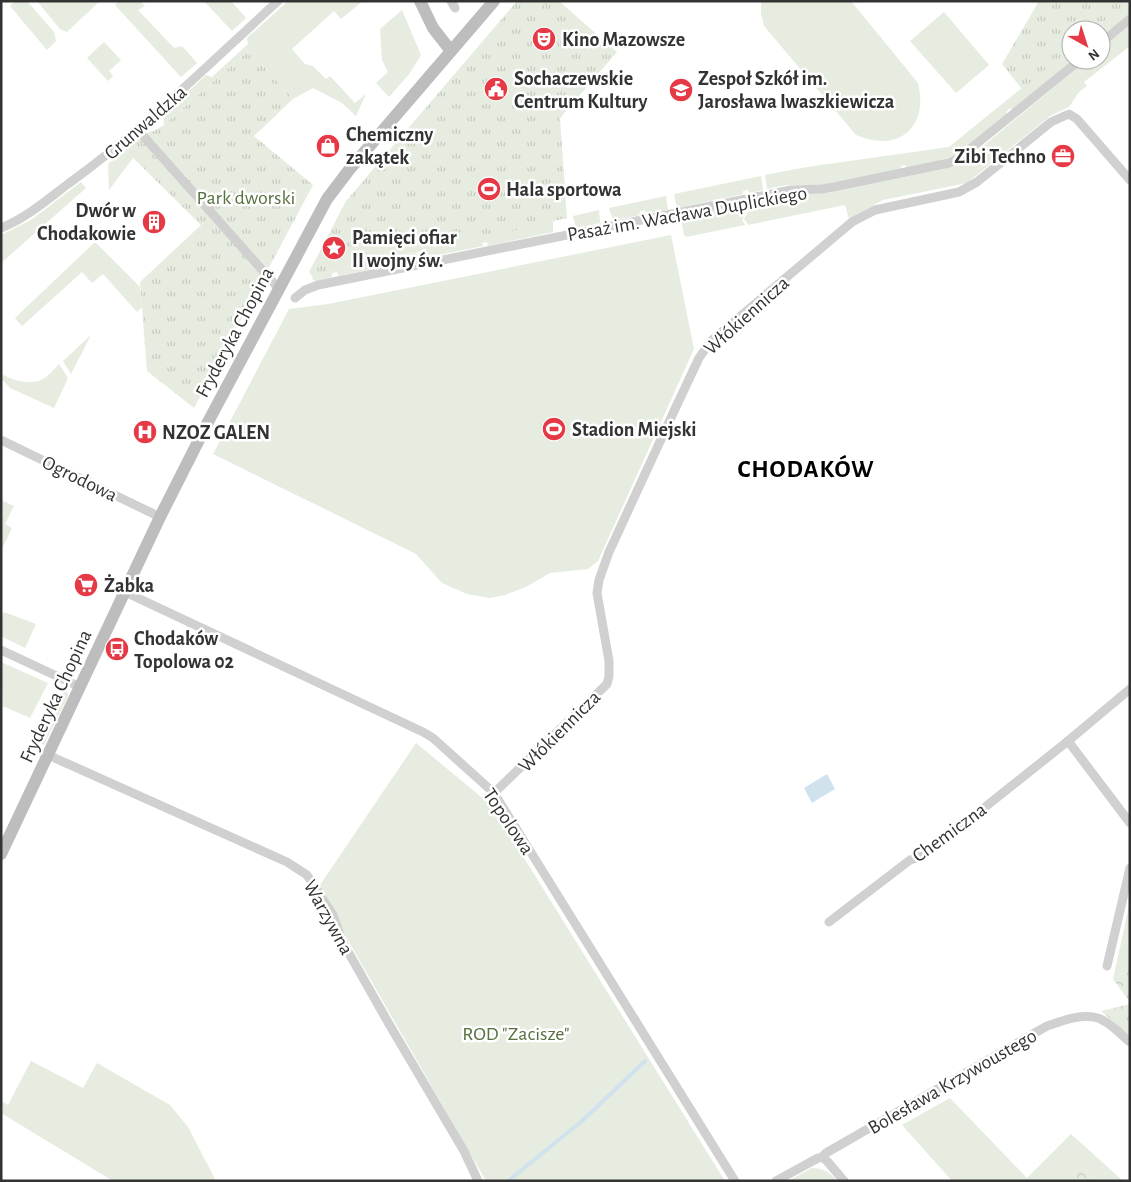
<svg xmlns="http://www.w3.org/2000/svg" width="1131" height="1182" font-family="'Alegreya Sans',sans-serif">
<defs>
<pattern id="forest-crowns" width="20" height="18" patternUnits="userSpaceOnUse" patternTransform="scale(1.25)"><rect width="20" height="18" fill="#e6ecdf"/><path d="M2 6a3 3 0 1 1 6 0M12 15a3 3 0 1 1 6 0" fill="none" stroke="#c6cbc0"/></pattern>
<pattern id="park-tufts" width="24" height="20" patternUnits="userSpaceOnUse" patternTransform="scale(1.25)"><rect width="24" height="20" fill="#e6ecdf"/><path d="M3 7l-1-3M5 7V3M7 7l1-3M15 17l-1-3M17 17v-4M19 17l1-3" fill="none" stroke="#c6cbc0"/></pattern>
</defs>
<rect width="100%" height="100%" fill="#fff"/>
<g fill="#e6ecdf">
<polygon points="15,1 27,1 54,32 56,41 47,50 10,6"/>
<polygon points="37,1 100,1 67,32 60,29"/>
<polygon points="119,1 140,1 145,6 138,10 174,48 182,46 197,63 181,77 115,5"/>
<polygon points="204,1 231,1 246,18 232,31"/>
<polygon points="288,1 363,1 341,19 334,11 292,49 305,64 313,66 326,79 330,76 355,103 366,94 356,116 342,103 313,88 293,99 249,50 164,125 163,115 206,75 212,77 248,44 247,38"/>
<path d="M 761,1 L 851,1 L 918,83 C 929,128 898,153 856,135 L 764,26 L 761,14 Z"/>
<polygon points="1128,1 1130,1 1130,14 1101,38 1101,30 1093,30"/>
<polygon points="402,10 421,55 410,73 389,97 376,83 388,72 382,60 380,29"/>
<polygon points="944,12 989,65 956,93 910,41"/>
<polygon points="1130,25 1130,46 1084,82 1087,86 1079,92 1069,107 1050,116 967,183 883,200 849,219 845,205 748,225 744,219 755,200 786,194 829,193 942,169 954,165 977,151 1087,60 1101,60 1101,49"/>
<polygon points="104,42 121,60 109,71 113,76 108,81 87,58"/>
<path d="M 1071,48 L 1071,60 L 1074,60 L 1013,111 L 1010,108 L 1006,112 L 1008,114 L 960,153 C 943,161 925,164 907,168 L 905,165 L 901,166 L 901,169 L 821,185 L 786,185 L 767,189 L 765,175 L 807,167 L 949,147 Z"/>
<polygon points="125,150 133,158 109,190 108,164"/>
<polygon points="761,176 763,190 749,193 748,190 743,191 743,194 677,208 674,194"/>
<polygon points="81,182 86,188 1,263 1,235 31,220"/>
<polygon points="666,196 668,210 646,214 645,210 640,211 641,215 613,220 609,208"/>
<polygon points="752,201 742,220 745,225 686,237 684,235 680,215"/>
<polygon points="599,210 600,223 576,228 573,216"/>
<polygon points="553,221 553,232 488,246 487,242 482,243 483,246 424,258 422,251"/>
<polygon points="671,235 694,349 598,561 588,569 550,573 526,587 505,595 490,598 467,594 442,583 416,554 213,454 289,309 328,304"/>
<polygon points="95,242 140,287 142,307 137,312 103,274 92,283 82,272 22,326 15,318"/>
<polygon points="416,253 418,260 338,276 337,272 332,273 332,277 316,281 313,280 312,276 369,261"/>
<polygon points="91,335 71,374 63,361"/>
<path d="M 59,364 L 68,378 L 54,408 L 10,388 L 1,378 L 1,374 C 12,380 29,385 41,380 C 48,377 54,369 59,364 Z"/>
<polygon points="1,500 14,506 5,524 12,528 1,551"/>
<polygon points="4,612 36,624 25,648 1,636 1,617"/>
<polygon points="1,662 48,683 30,718 3,706"/>
<polygon points="64,690 67,690 68,696 44,745 38,742"/>
<polygon points="416,743 491,805 725,1181 486,1181 318,888"/>
<polygon points="1130,902 1130,970 1113,979"/>
<polygon points="31,1061 83,1088 97,1063 170,1105 188,1127 216,1181 113,1181 1,1113 1,1101 8,1105"/>
<polygon points="950,1098 1027,1178 1071,1134 1123,1181 1101,1181 1075,1164 1060,1181 952,1181 902,1125"/>
<path d="M 812,1168 C 823,1168 830,1172 837,1181 L 788,1181 Z"/>
</g>
<g fill="url(#forest-crowns)">
<polygon points="1130,970 1130,1002 1113,979"/>
<polygon points="1130,1004 1130,1036 1101,1011"/>
<polygon points="1075,1164 1101,1181 1060,1181"/>
</g>
<g fill="url(#park-tufts)">
<polygon points="517,1 559,1 617,52 560,118 567,218 440,248 369,261 312,276 309,272 346,201"/>
<polygon points="1039,1 1125,1 1125,4 1093,30 1071,30 1071,48 1022,89 1002,64"/>
<polygon points="249,50 293,99 254,136 313,185 194,408 147,371 140,282 201,225 125,150 151,131 152,132 164,125"/>
</g>
<polygon fill="#cfe2ee" points="827,774 835,789 812,803 804,788"/>
<g fill="none" stroke-linecap="round" stroke-linejoin="round">
<polyline stroke="#cfe2ee" stroke-width="4" points="508,1181 582,1121 645,1061"/>
<g stroke="#d0d0d0" stroke-width="9">
<polyline points="451,1 455,8"/>
<polyline points="1101,43 1130,19"/>
<polyline points="138,130 279,289"/>
<path d="M 1,228 C 26,218 47,200 68,184 C 144,129 209,64 278,1"/>
<polyline points="295,298 305,290 318,285 791,190 822,189 834,187 949,163 959,158 1080,60"/>
<polyline points="1,440 160,517"/>
<polyline points="125,592 423,732 433,738 494,793 735,1181"/>
<polyline points="1,650 80,687"/>
<polyline points="1130,689 1068,741 1130,823"/>
<polyline points="48,755 287,862 307,875 333,915 342,941 389,1024 464,1151 478,1181"/>
<polyline points="494,793 607,684 609,676 609,661 597,593 599,580 609,552 675,409 699,358 711,341 852,222 875,210 959,192 977,182 1051,122 1069,114 1077,119 1130,180"/>
<polyline points="829,922 910,860 925,855 1068,741"/>
<polyline points="1107,966 1130,868"/>
<polyline points="822,1157 827,1161 844,1181"/>
<path d="M 776,1181 L 818,1158 L 822,1157 L 826,1153 L 1047,1026 C 1062,1021 1081,1013 1098,1018 C 1110,1022 1120,1034 1130,1042"/>
</g>
<g stroke="#bdbdbd" stroke-width="12">
<polyline points="420,1 433,28 451,51"/>
<polyline points="1,854 160,517 208,422 327,199 349,170 494,1"/>
</g>
</g>
<defs>
<g id="theatre-disc" transform="scale(1.25)"><circle r="9.5" fill="#e63946" stroke="#fff"/><path d="M-5-5.5Q0-4 5-5.5V0Q5 5 0 6Q-5 5-5 0ZM-3.3-2.5H-1v1.5H-3.3ZM1-2.5H3.3v1.5H1ZM-2.8 1Q0 5.5 2.8 1Z" fill="#fff"/></g>
<g id="civic-disc" transform="scale(1.25)"><circle r="9.5" fill="#e63946" stroke="#fff"/><path d="M-.6-6.5H3V-4.5H.6V-3L4-1V1h2V6H-6V1h2V-1L-.6-3ZM-1.2 2.5V6h2.4V2.5Z" fill="#fff"/></g>
<g id="school-disc" transform="scale(1.25)"><circle r="9.5" fill="#e63946" stroke="#fff"/><path d="M0-5L7-2L0 1L-7-2ZM-4 1L0 2.5L4 1V4Q0 6-4 4Z" fill="#fff"/></g>
<g id="shop-disc" transform="scale(1.25)"><circle r="9.5" fill="#e63946" stroke="#fff"/><path d="M-5-2.5h2.3a2.7 3.5 0 0 1 5.4 0H5L5.5 6h-11ZM-1.5-2.5h3a1.5 2.3 0 0 0-3 0Z" fill="#fff"/></g>
<g id="office-disc" transform="scale(1.25)"><circle r="9.5" fill="#e63946" stroke="#fff"/><path d="M-6-3h4V-5.5h4V-3h4V5H-6ZM-1-4.5V-3h2v-1.5ZM-6 0V1H6V0Z" fill="#fff"/></g>
<g id="stadium-disc" transform="scale(1.25)"><circle r="9.5" fill="#e63946" stroke="#fff"/><path d="M0-5a6.5 5 0 1 0 0 10a6.5 5 0 1 0 0-10ZM-3.5-1.8h7v3.6h-7Z" fill="#fff"/></g>
<g id="building-disc" transform="scale(1.25)"><circle r="9.5" fill="#e63946" stroke="#fff"/><path d="M-4-6H4V6H1V3H-1V6H-4ZM-2.5-4.3h1.7v1.8h-1.7ZM.8-4.3h1.7v1.8H.8ZM-2.5-1h1.7V.8h-1.7ZM.8-1h1.7V.8H.8Z" fill="#fff"/></g>
<g id="sight-disc" transform="scale(1.25)"><circle r="9.5" fill="#e63946" stroke="#fff"/><path d="M0-6L1.8-2.2L6-1.7L2.9 1.2L3.7 5.4L0 3.3L-3.7 5.4L-2.9 1.2L-6-1.7L-1.8-2.2Z" fill="#fff"/></g>
<g id="hospital-disc" transform="scale(1.25)"><circle r="9.5" fill="#e63946" stroke="#fff"/><path d="M-5-5h3v3.5h4V-5h3V5h-3V1.5h-4V5h-3Z" fill="#fff"/></g>
<g id="supermarket-disc" transform="scale(1.25)"><circle r="9.5" fill="#e63946" stroke="#fff"/><path d="M-6-5.5h2.5l.6 2H6L4.5 2H-2.5L-4.4-4H-6ZM-1.5 3.2a1.3 1.3 0 1 0 .1 0ZM3 3.2a1.3 1.3 0 1 0 .1 0Z" fill="#fff"/></g>
<g id="bus-disc" transform="scale(1.25)"><circle r="9.5" fill="#e63946" stroke="#fff"/><path d="M-5-6H5V4H4V6H2V4H-2V6H-4V4H-5ZM-3.5-4V0h7V-4ZM-3.5 1.2v1.5H-2V1.2ZM2 1.2v1.5H3.5V1.2Z" fill="#fff"/></g>
</defs>
<g fill-rule="evenodd">
<use href="#theatre-disc" x="544" y="39"/>
<use href="#civic-disc" x="496" y="89"/>
<use href="#school-disc" x="681" y="90"/>
<use href="#shop-disc" x="328" y="146"/>
<use href="#office-disc" x="1063" y="156"/>
<use href="#stadium-disc" x="489" y="189"/>
<use href="#building-disc" x="154" y="222"/>
<use href="#sight-disc" x="334" y="248"/>
<use href="#stadium-disc" x="554" y="429"/>
<use href="#hospital-disc" x="145" y="432"/>
<use href="#supermarket-disc" x="86" y="585"/>
<use href="#bus-disc" x="117" y="649"/>
</g>
<g text-anchor="middle" stroke-width="5" stroke-linejoin="round" paint-order="stroke">
<g font-size="20" font-weight="bold" fill="#333" stroke="#fff" text-anchor="start">
<text x="562" y="46">Kino Mazowsze</text>
<text x="514" y="85">Sochaczewskie<tspan x="514" dy="23">Centrum Kultury</tspan></text>
<text x="698" y="85">Zespoł Szkół im.<tspan x="698" dy="23">Jarosława Iwaszkiewicza</tspan></text>
<text x="346" y="141">Chemiczny<tspan x="346" dy="23">zakątek</tspan></text>
<text x="1046" y="163" text-anchor="end">Zibi Techno</text>
<text x="506" y="196">Hala sportowa</text>
<text x="136" y="217" text-anchor="end">Dwór w<tspan x="136" dy="23">Chodakowie</tspan></text>
<text x="352" y="244">Pamięci ofiar<tspan x="352" dy="23">II wojny św.</tspan></text>
<text x="572" y="436">Stadion Miejski</text>
<text x="162" y="439">NZOZ GALEN</text>
<text x="104" y="592">Żabka</text>
<text x="134" y="645">Chodaków<tspan x="134" dy="23">Topolowa 02</tspan></text>
</g>
<g font-size="20" fill="#333" stroke="#fff">
<text transform="translate(145 122) rotate(-41)" y="7">Grunwaldzka</text>
<text transform="translate(687 213) rotate(-10)" y="7">Pasaż im. Wacława Duplickiego</text>
<text transform="translate(746 315) rotate(-42)" y="7">Włókiennicza</text>
<text transform="translate(234 332) rotate(-62)" y="7">Fryderyka Chopina</text>
<text transform="translate(80 478) rotate(26)" y="7">Ogrodowa</text>
<text transform="translate(55 696) rotate(-65)" y="7">Fryderyka Chopina</text>
<text transform="translate(559 731) rotate(-45)" y="7">Włókiennicza</text>
<text transform="translate(509 821) rotate(56)" y="7">Topolowa</text>
<text transform="translate(949 832) rotate(-36)" y="7">Chemiczna</text>
<text transform="translate(329 917) rotate(61)" y="7">Warzywna</text>
<text transform="translate(952 1081) rotate(-30)" y="7">Bolesława Krzywoustego</text>
</g>
<g font-size="20" fill="#56703f" stroke="#fff">
<text x="246" y="204">Park dworski</text>
<text x="516" y="1040">ROD "Zacisze"</text>
</g>
<g font-size="25" font-weight="bold" letter-spacing="1" fill="#000" stroke="#fff">
<text x="806" y="477">CHODAKÓW</text>
</g>
</g>
<rect width="1131" height="1182" fill="none" stroke="#333333" stroke-width="5"/>
<g transform="translate(1086 45) rotate(141)"><circle r="24" fill="#ffffff" stroke="#adadad"/>
<path d="M0-4L9 19L0 12L-9 19Z" fill="#e63946"/>
<text y="-8" font-size="14" font-weight="bold" text-anchor="middle" fill="#333333">N</text>
</g>
</svg>
